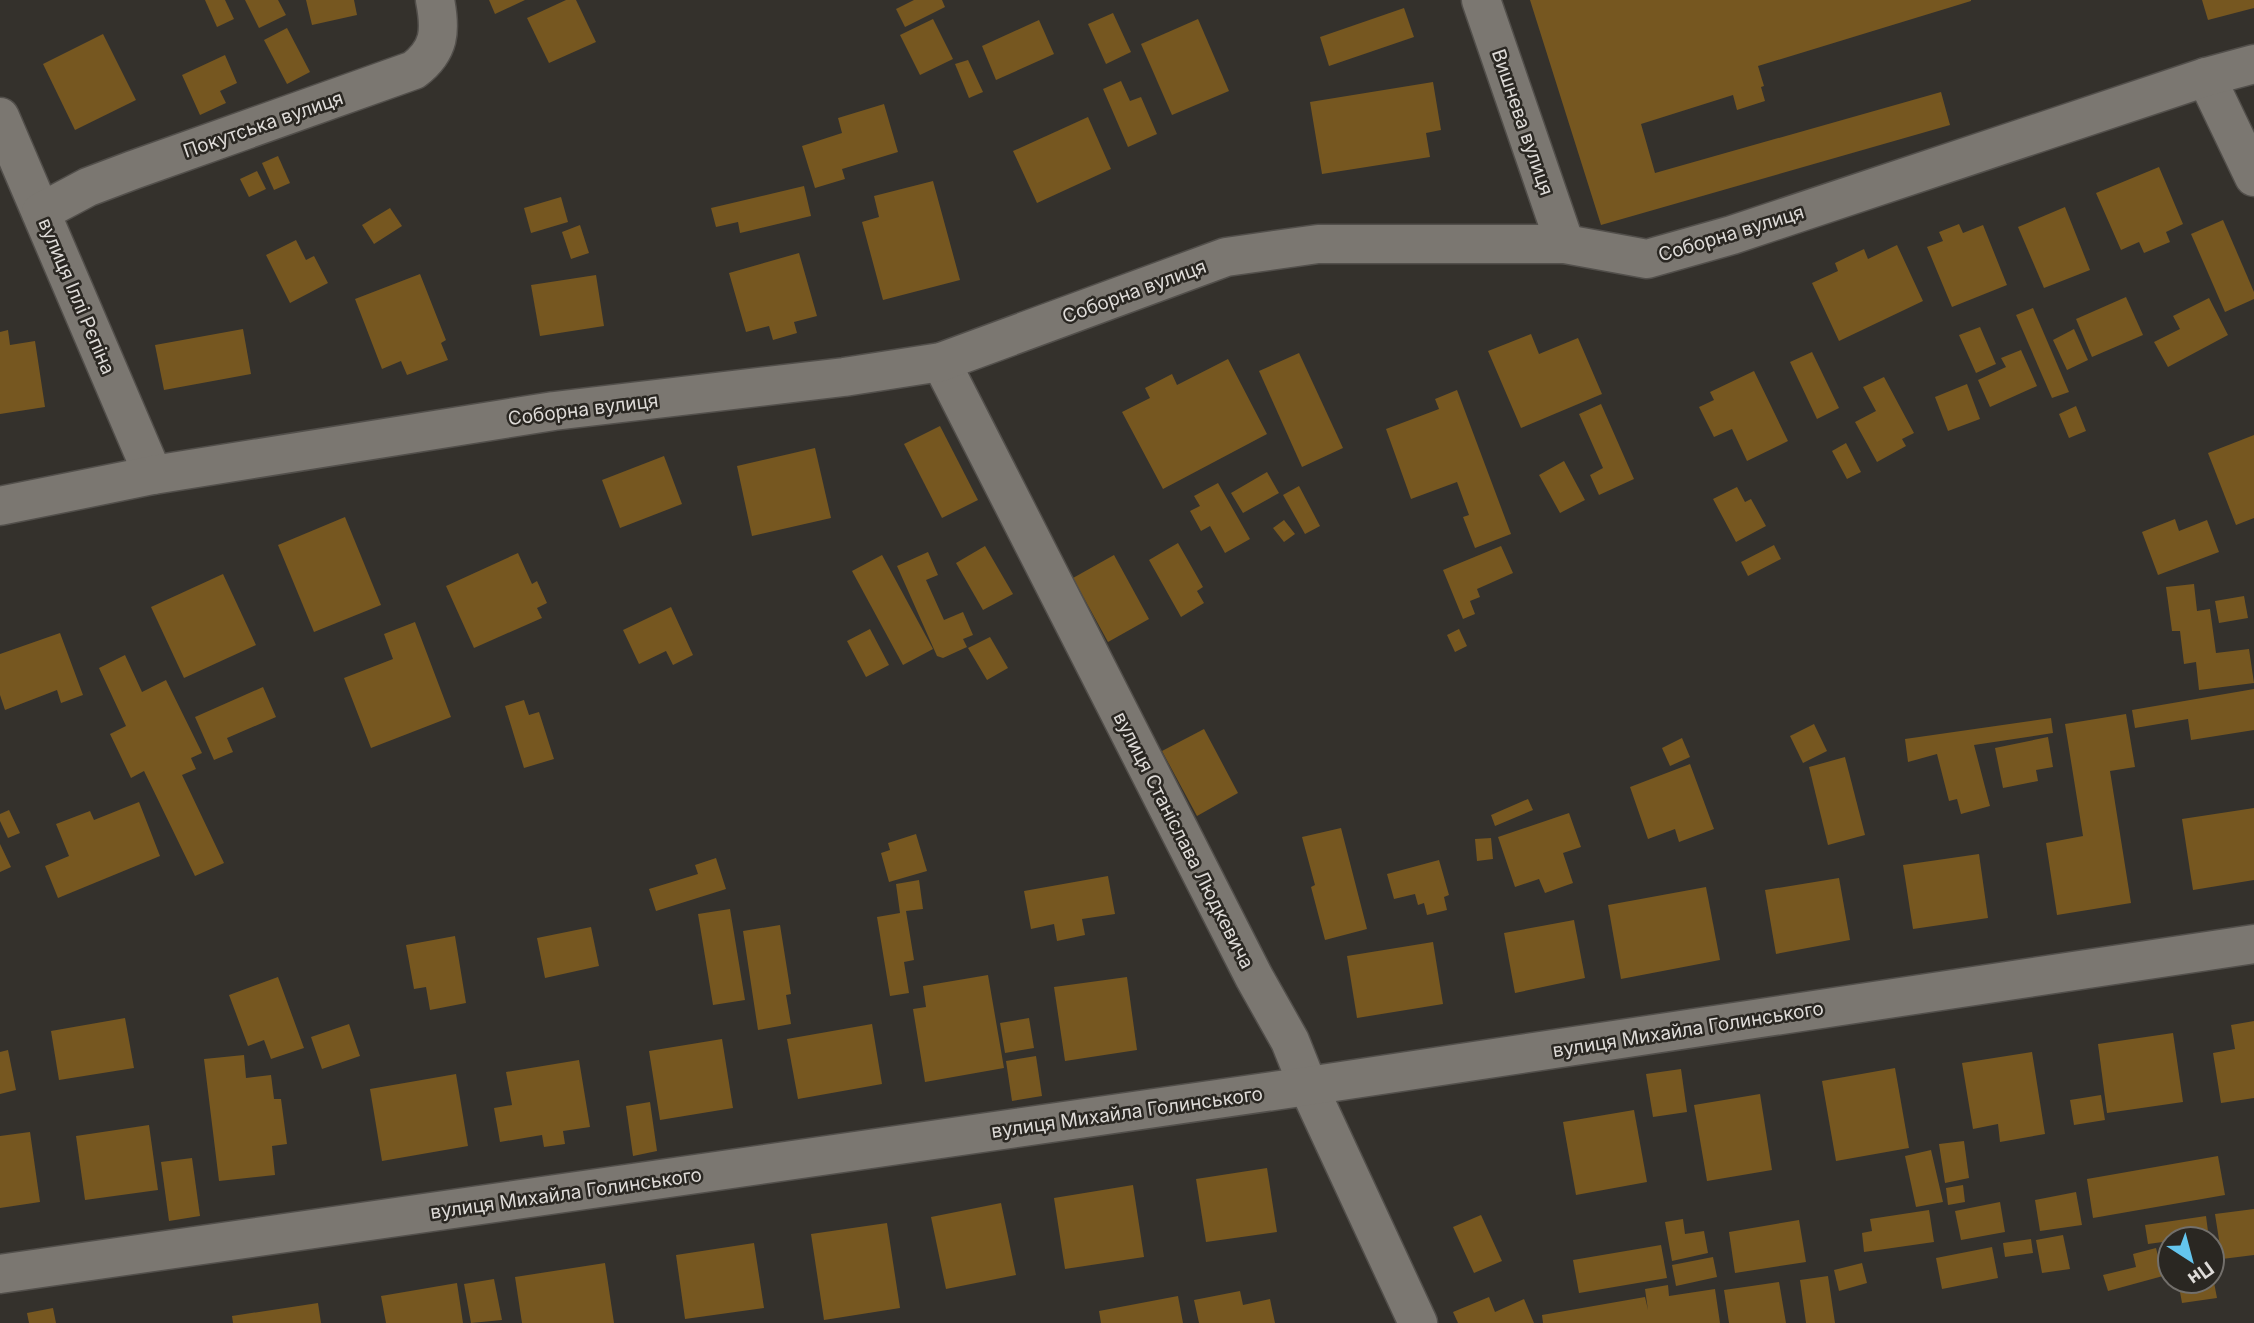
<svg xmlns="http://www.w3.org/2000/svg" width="2254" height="1323" font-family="Inter,sans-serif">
<rect width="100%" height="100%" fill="#34312c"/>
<g fill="#765720">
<polygon points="205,0 225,0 234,19 217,27"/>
<polygon points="245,0 278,0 286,15 259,28"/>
<polygon points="306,0 354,0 357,15 312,25"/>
<polygon points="489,0 525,0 495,14"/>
<polygon points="566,0 576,0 596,42 549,63 527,18"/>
<polygon points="914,0 942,0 945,7 905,27 896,9"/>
<polygon points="1530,0 1971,0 1971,1 1758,66 1764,86 1761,87 1765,101 1737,110 1733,95 1641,124 1655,173 1941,92 1950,125 1601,225"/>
<polygon points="2202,0 2254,0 2254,8 2208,20"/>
<polygon points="1404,8 1414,37 1329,66 1320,37"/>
<polygon points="1113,13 1131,52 1106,64 1088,24"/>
<polygon points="933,19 953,59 920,75 900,35"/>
<polygon points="1198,19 1229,91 1172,115 1141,44"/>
<polygon points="1039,20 1054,54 996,80 982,46"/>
<polygon points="287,28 310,72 287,84 264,40"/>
<polygon points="103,34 136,100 75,130 43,64"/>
<polygon points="225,55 237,83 220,91 226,103 200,115 182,75"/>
<polygon points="968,60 983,92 969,98 955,64"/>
<polygon points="1121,81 1130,101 1141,97 1157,134 1128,147 1103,89"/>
<polygon points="1433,82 1441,130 1426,133 1430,157 1322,174 1310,102"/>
<polygon points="884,104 898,152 842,169 845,179 815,188 802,146 842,133 838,118"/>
<polygon points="1088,117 1111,169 1037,203 1013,151"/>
<polygon points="278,156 290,183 274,190 262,163"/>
<polygon points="2159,167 2183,224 2166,232 2170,242 2144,253 2139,242 2121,250 2096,193"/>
<polygon points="257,171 266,189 249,197 240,179"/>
<polygon points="933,181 960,280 883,300 862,222 879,217 874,196"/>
<polygon points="804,186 811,216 740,233 738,222 716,227 711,208"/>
<polygon points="561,197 568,222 531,233 524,208"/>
<polygon points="2065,207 2090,270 2044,288 2018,227"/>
<polygon points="390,208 402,226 374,244 362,225"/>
<polygon points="2223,220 2254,292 2254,299 2225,312 2191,234"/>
<polygon points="1959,224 1963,233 1983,225 2007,285 1952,307 1927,247 1943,241 1939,232"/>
<polygon points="580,225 589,253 571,259 562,232"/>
<polygon points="296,240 306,260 314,256 328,283 290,303 266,255"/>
<polygon points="1897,245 1923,301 1839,341 1812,283 1838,271 1835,263 1864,249 1868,259"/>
<polygon points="799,253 817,316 794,322 797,333 773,340 769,326 746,332 729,273"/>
<polygon points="420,274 446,340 441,343 448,360 407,375 401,361 382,369 355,299"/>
<polygon points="596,275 604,326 540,336 531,285"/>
<polygon points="2126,297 2143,335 2092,357 2076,319"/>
<polygon points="2209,298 2228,335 2168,367 2154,342 2180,329 2173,316"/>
<polygon points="2033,308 2069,392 2052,398 2016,315"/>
<polygon points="1980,327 1996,364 1976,373 1959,335"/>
<polygon points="243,329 251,374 164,390 155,345"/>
<polygon points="2074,329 2088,360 2067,370 2053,340"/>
<polygon points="8,330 10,345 35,341 45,407 0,414 0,332"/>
<polygon points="1531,334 1539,354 1578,338 1602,394 1521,428 1488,351"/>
<polygon points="2021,350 2037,386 1990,407 1978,380 2006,367 2001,358"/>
<polygon points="1812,352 1839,408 1817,419 1790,362"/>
<polygon points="1299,353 1343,448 1302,467 1259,371"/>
<polygon points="1228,359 1267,434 1163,489 1122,412 1150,398 1145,388 1172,374 1177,385"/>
<polygon points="1754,371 1788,441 1747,461 1732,429 1714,437 1699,407 1714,400 1710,392"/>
<polygon points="1884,377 1914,433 1902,439 1906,446 1877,462 1855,422 1876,411 1863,387"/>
<polygon points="1967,384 1980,419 1948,431 1935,397"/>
<polygon points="1457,390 1511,534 1475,548 1463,517 1469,515 1457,482 1411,499 1386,429 1439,409 1435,399"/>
<polygon points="1601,404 1634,479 1599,495 1590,475 1603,468 1579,414"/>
<polygon points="2076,406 2086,431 2069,438 2059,414"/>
<polygon points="940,426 978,500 942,518 904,444"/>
<polygon points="2254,435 2254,518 2236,525 2208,453"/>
<polygon points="1846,443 1861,472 1847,479 1832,451"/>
<polygon points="815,448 831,518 752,536 737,466"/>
<polygon points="664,456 682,504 620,528 602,480"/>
<polygon points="1564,461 1585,500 1560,513 1539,475"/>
<polygon points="1267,472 1279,493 1243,513 1231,493"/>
<polygon points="1218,483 1250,539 1225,553 1210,526 1201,531 1190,511 1200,506 1194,496"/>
<polygon points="1299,486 1320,526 1305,534 1283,495"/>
<polygon points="1737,487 1745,502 1751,499 1766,526 1736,542 1713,499"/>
<polygon points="345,517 381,605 314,632 278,545"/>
<polygon points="2175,519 2179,531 2207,520 2219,552 2158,575 2142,532"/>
<polygon points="1284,520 1295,534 1284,542 1273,528"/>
<polygon points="1178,543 1203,587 1197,591 1204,603 1181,617 1149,560"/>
<polygon points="1774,545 1781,559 1748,576 1741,562"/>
<polygon points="985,546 1013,594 983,610 956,563"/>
<polygon points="1501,546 1513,573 1477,589 1480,597 1470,601 1475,614 1463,619 1443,570"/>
<polygon points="928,552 938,575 926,580 944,620 963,612 973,635 963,639 967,647 943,658 937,656 897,566"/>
<polygon points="518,553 532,584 537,581 547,603 537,608 542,618 474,648 446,586"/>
<polygon points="882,555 933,649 903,665 852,571"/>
<polygon points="1114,555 1149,619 1108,642 1073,578"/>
<polygon points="223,574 256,645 184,678 151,607"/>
<polygon points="2194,584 2197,611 2210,609 2216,653 2249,649 2254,683 2199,690 2196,662 2184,664 2180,631 2172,631 2166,587"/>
<polygon points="2244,596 2248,618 2219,623 2215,601"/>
<polygon points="671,607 693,655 673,665 666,651 639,664 623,630"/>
<polygon points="415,622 451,717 371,748 344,678 393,659 384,634"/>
<polygon points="870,629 889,665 866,677 847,641"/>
<polygon points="1459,629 1467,646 1455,652 1447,635"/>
<polygon points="60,633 83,695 61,703 57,690 5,710 0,695 0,654"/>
<polygon points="990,637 1008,668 987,680 968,648"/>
<polygon points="125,655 142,692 166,680 202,753 191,758 196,769 182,775 224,863 195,876 144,771 131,778 110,734 126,726 99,668"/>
<polygon points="263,687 276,717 227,738 233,752 214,760 195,717"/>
<polygon points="2254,689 2254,730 2191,740 2188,719 2135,728 2132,710"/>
<polygon points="524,700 529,715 539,712 554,759 524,768 505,706"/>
<polygon points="2126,714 2135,767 2110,771 2131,903 2057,915 2046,843 2083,836 2065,724"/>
<polygon points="2051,718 2053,733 1974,745 1990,806 1961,814 1957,799 1949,801 1937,754 1908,762 1905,739"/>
<polygon points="1814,724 1827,751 1803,763 1790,736"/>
<polygon points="1204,729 1238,793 1197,816 1162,751"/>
<polygon points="2048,737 2053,767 2036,770 2038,781 2003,788 1995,748"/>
<polygon points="1682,738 1690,757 1670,766 1662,748"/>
<polygon points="1845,757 1865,835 1828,845 1809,767"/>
<polygon points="1690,764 1714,829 1679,842 1675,829 1648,839 1630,787"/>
<polygon points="1528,799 1533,810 1495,826 1491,815"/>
<polygon points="139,802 160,856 58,898 45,866 69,856 56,824 90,811 94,820"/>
<polygon points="2254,808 2254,880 2193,890 2182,819"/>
<polygon points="9,810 20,833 8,838 0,821 0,814"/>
<polygon points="1569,813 1581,847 1563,853 1573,883 1545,893 1539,879 1515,887 1498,837"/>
<polygon points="1341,828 1367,929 1325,940 1311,887 1315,885 1302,837"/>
<polygon points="916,834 927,871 889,882 881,853 890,850 888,843"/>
<polygon points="1491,838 1493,859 1477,861 1475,839"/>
<polygon points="0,844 11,867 0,872"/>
<polygon points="1979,854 1988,918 1913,929 1903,865"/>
<polygon points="716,858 726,889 656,911 649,889 698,874 695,865"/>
<polygon points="1439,860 1449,895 1444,897 1447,910 1427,915 1424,903 1418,905 1415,894 1394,899 1387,874"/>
<polygon points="1108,876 1115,914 1082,919 1085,935 1057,941 1054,924 1031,929 1024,891"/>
<polygon points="1839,878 1850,940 1776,954 1765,890"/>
<polygon points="919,880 923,909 906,911 914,960 904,962 909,993 890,996 877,917 900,913 896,884"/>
<polygon points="1706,887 1720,960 1621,979 1608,905"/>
<polygon points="730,909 745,1000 713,1005 698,914"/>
<polygon points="1574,920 1585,978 1515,993 1504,933"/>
<polygon points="780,925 791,994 786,995 791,1024 758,1030 743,931"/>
<polygon points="591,927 599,966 545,978 537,938"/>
<polygon points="455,936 466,1003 430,1010 426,987 414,989 406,945"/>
<polygon points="1433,942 1443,1004 1357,1018 1347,956"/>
<polygon points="988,975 1004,1068 925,1082 913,1009 926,1007 923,986"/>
<polygon points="278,977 304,1048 271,1059 264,1040 248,1046 229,995"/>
<polygon points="1127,977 1137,1050 1065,1061 1054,987"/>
<polygon points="125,1018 134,1068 59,1080 51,1031"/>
<polygon points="1029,1018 1034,1048 1005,1053 1000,1023"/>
<polygon points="2254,1021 2254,1098 2221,1103 2213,1053 2235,1049 2231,1025"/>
<polygon points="349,1024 360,1056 322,1069 311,1037"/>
<polygon points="872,1024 882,1084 798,1099 787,1039"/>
<polygon points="2173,1033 2183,1102 2107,1113 2098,1044"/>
<polygon points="722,1039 733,1108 660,1120 649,1051"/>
<polygon points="8,1050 16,1090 0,1094 0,1052"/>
<polygon points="2032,1052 2045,1134 2000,1142 1998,1124 1973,1129 1962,1063"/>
<polygon points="244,1055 246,1078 271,1075 274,1099 281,1099 287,1144 272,1146 275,1175 219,1181 204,1059"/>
<polygon points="1036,1056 1042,1096 1012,1101 1006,1061"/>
<polygon points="579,1060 590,1127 563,1131 565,1144 544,1147 542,1135 500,1142 494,1108 512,1105 506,1072"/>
<polygon points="1895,1068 1909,1148 1836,1161 1822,1081"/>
<polygon points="1681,1069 1687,1112 1653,1117 1646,1074"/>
<polygon points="456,1074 468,1146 382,1161 370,1089"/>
<polygon points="1760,1094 1772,1170 1707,1181 1694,1105"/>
<polygon points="2101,1095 2105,1120 2074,1125 2070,1100"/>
<polygon points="650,1102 657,1151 633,1156 626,1106"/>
<polygon points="1634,1110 1647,1182 1576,1195 1563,1122"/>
<polygon points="149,1125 158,1190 85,1200 76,1136"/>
<polygon points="30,1132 40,1202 0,1208 0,1136"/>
<polygon points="1964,1141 1969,1178 1945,1183 1939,1144"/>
<polygon points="1931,1150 1943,1202 1916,1207 1905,1156"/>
<polygon points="2218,1156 2225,1195 2093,1218 2087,1179"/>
<polygon points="192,1158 200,1216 169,1221 161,1162"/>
<polygon points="1267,1168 1277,1232 1206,1242 1196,1179"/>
<polygon points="1133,1185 1144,1257 1065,1269 1054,1198"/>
<polygon points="1963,1185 1965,1202 1948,1205 1946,1188"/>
<polygon points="2076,1192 2082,1225 2040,1231 2035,1200"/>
<polygon points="2000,1202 2005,1232 1961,1240 1955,1211"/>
<polygon points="1001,1203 1016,1275 946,1289 931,1217"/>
<polygon points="2254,1209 2254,1255 2222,1259 2215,1214"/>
<polygon points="1929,1210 1934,1242 1864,1252 1862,1233 1872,1231 1870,1219"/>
<polygon points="1481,1215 1502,1261 1474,1273 1453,1227"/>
<polygon points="2206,1216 2209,1239 2170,1239 2170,1241 2148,1244 2145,1225"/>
<polygon points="1683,1219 1685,1234 1704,1231 1708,1253 1672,1261 1665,1222"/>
<polygon points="1799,1220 1806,1262 1735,1273 1729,1232"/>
<polygon points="887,1223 900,1308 824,1320 811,1234"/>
<polygon points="2063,1235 2070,1269 2042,1273 2036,1240"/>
<polygon points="2031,1239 2033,1253 2005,1257 2003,1243"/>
<polygon points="754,1243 764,1308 685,1319 676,1255"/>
<polygon points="1661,1245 1667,1278 1579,1293 1573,1260"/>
<polygon points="1992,1247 1998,1278 1942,1289 1936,1258"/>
<polygon points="2156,1248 2163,1276 2108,1291 2103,1275 2136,1267 2133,1254"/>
<polygon points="1713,1257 1717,1277 1676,1286 1672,1265"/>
<polygon points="605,1263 614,1323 522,1323 515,1277"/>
<polygon points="1862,1263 1867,1283 1839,1291 1834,1270"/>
<polygon points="2212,1272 2217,1298 2182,1303 2178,1281 2212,1281"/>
<polygon points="1828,1276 1835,1323 1806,1323 1800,1280"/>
<polygon points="494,1279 502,1320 471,1323 464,1284"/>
<polygon points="1779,1282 1786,1323 1729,1323 1724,1290"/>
<polygon points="457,1283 463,1323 386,1323 381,1296"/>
<polygon points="1668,1285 1669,1296 1715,1289 1720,1323 1543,1323 1542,1315 1645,1297 1648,1310 1645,1289"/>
<polygon points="1240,1291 1243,1305 1270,1299 1275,1323 1199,1323 1194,1300"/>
<polygon points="1178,1296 1183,1323 1101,1323 1099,1311"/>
<polygon points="1489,1297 1495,1312 1524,1299 1534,1323 1458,1323 1453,1312"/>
<polygon points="318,1303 321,1323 233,1323 232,1316"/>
<polygon points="53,1308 56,1323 29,1323 27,1313"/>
</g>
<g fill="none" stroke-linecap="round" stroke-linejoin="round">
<g stroke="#524f4b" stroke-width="41">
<g id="minor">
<polyline points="1481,0 1565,244"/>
<polyline points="2206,77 2254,177"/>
<polyline points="0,117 153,475"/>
<path d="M 41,212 L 88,187 L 133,170 L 414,70 C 440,50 441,31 435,0"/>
<polyline points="941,362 1254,977 1290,1041 1308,1086 1418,1323"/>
<polyline points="0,1274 1308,1086 2254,944"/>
</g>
</g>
<g stroke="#524f4b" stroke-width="41">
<polyline id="tertiary" points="0,506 153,475 554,411 844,377 941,362 1226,257 1318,244 1565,244 1647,259 1732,235 2206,77 2254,64"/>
</g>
<use href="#minor" stroke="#7b7771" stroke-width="38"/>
<use href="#tertiary" stroke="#7b7771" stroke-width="38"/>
</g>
<g text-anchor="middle" stroke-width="5" stroke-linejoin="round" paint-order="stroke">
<g font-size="19" fill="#dedbd8" stroke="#2a2722">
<text transform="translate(1523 122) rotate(71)" y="7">Вишнева вулиця</text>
<text transform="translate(263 124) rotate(-19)" y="7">Покутська вулиця</text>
<text transform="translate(1731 233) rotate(-17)" y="7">Соборна вулиця</text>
<text transform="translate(1134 291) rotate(-20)" y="7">Соборна вулиця</text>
<text transform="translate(77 296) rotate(67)" y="7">вулиця Іллі Рєпіна</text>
<text transform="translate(583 409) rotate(-7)" y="7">Соборна вулиця</text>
<text transform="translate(1184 840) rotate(63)" y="7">вулиця Станіслава Людкевича</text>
<text transform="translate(1688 1029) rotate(-9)" y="7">вулиця Михайла Голинського</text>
<text transform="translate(1127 1112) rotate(-8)" y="7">вулиця Михайла Голинського</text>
<text transform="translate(566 1193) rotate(-8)" y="7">вулиця Михайла Голинського</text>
</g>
</g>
<g transform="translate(2191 1260) rotate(144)"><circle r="33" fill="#2a2722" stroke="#726f6b" stroke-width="2"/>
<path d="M0-5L12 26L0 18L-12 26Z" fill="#64c5ee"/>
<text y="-10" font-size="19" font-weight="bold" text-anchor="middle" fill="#dedbd8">Пн</text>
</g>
</svg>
